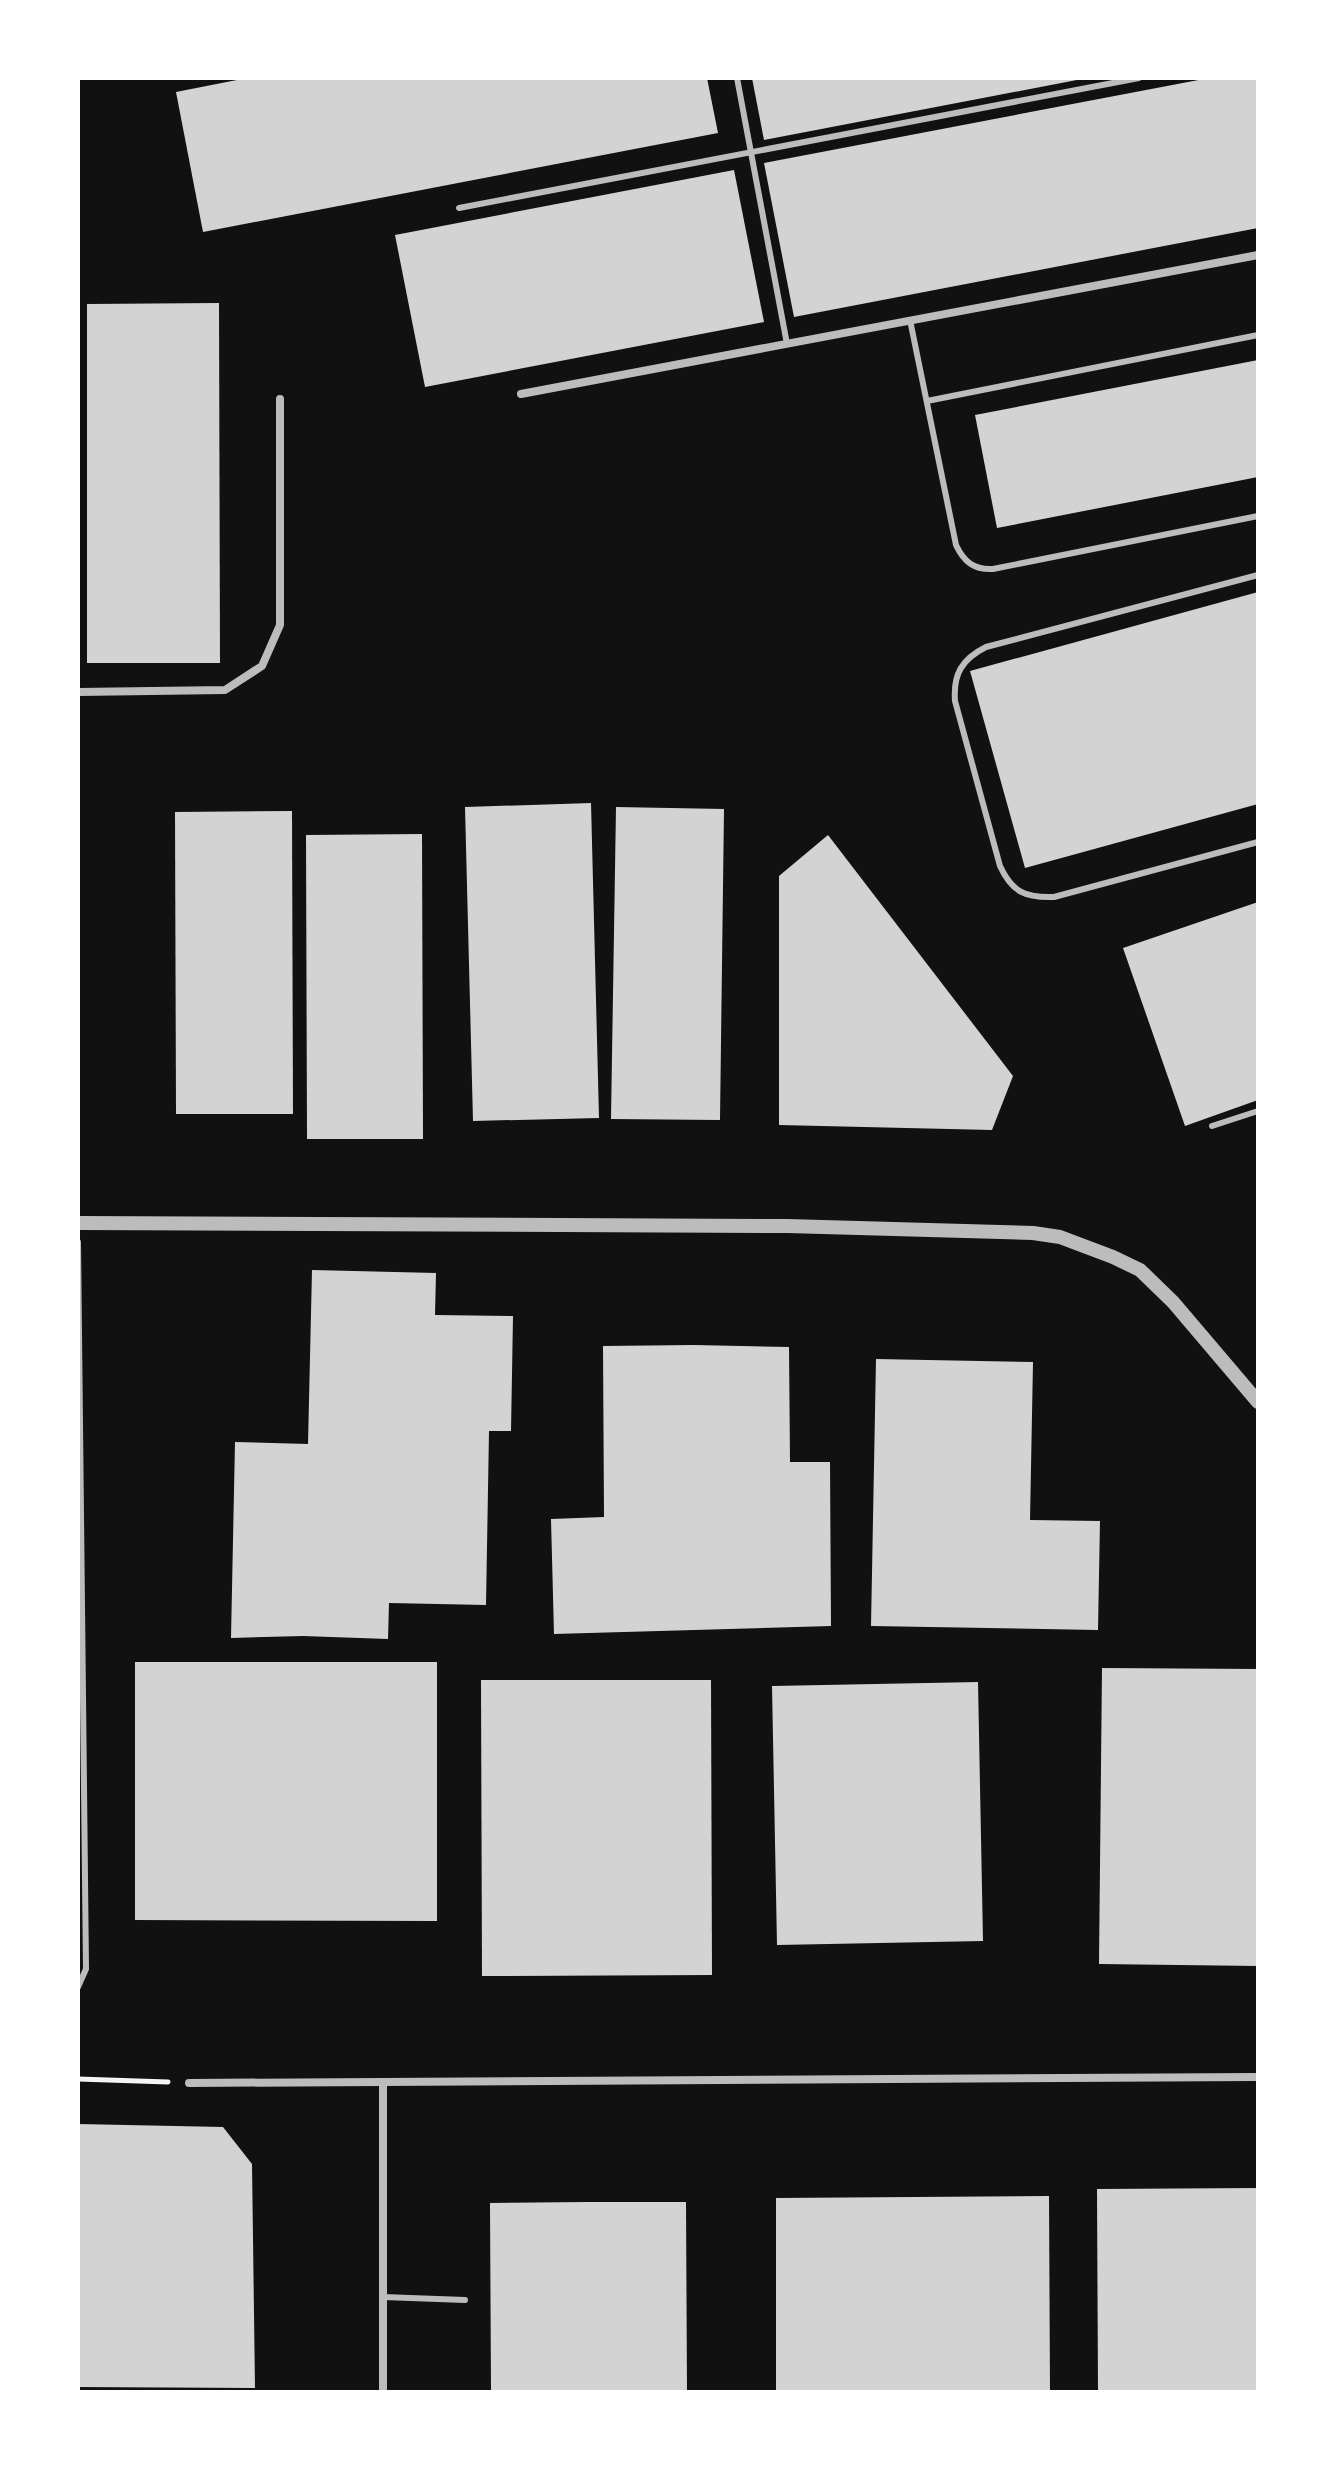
<svg xmlns="http://www.w3.org/2000/svg" width="1336" height="2470" font-family="'PT Sans Narrow',sans-serif">
<rect width="100%" height="100%" fill="#111"/>
<g fill="#d3d3d3">
<polygon points="247,78 707,78 718,133 203,232 176,92"/>
<polygon points="752,78 1082,78 1082,79 764,140"/>
<polygon points="1209,78 1258,78 1258,228 794,317 764,163"/>
<polygon points="734,170 764,322 425,387 395,235"/>
<polygon points="219,303 220,663 87,663 87,304"/>
<polygon points="1258,360 1258,477 997,528 975,415"/>
<polygon points="1258,592 1258,804 1025,868 970,671"/>
<polygon points="591,803 599,1118 473,1121 465,807"/>
<polygon points="616,807 724,809 720,1120 611,1119"/>
<polygon points="292,811 293,1114 176,1114 175,812"/>
<polygon points="422,834 423,1139 307,1139 306,835"/>
<polygon points="828,835 1013,1076 992,1130 779,1125 779,876"/>
<polygon points="1258,902 1258,1100 1185,1126 1123,948"/>
<polygon points="312,1270 436,1273 435,1315 513,1316 511,1431 489,1431 486,1605 389,1603 388,1639 303,1636 231,1638 235,1442 308,1444"/>
<polygon points="694,1345 789,1347 790,1462 830,1462 831,1626 554,1634 551,1519 604,1517 603,1346"/>
<polygon points="876,1359 1033,1362 1030,1520 1100,1521 1098,1630 871,1626"/>
<polygon points="135,1662 437,1662 437,1921 135,1920"/>
<polygon points="1102,1668 1258,1669 1258,1966 1099,1964"/>
<polygon points="481,1680 711,1680 712,1975 482,1976"/>
<polygon points="978,1682 983,1941 777,1945 772,1686"/>
<polygon points="78,2124 223,2127 252,2164 255,2388 78,2387"/>
<polygon points="1258,2188 1258,2392 1098,2392 1097,2189"/>
<polygon points="1049,2196 1050,2392 776,2392 776,2198"/>
<polygon points="586,2202 686,2202 687,2392 491,2392 490,2203"/>
</g>
<g fill="none" stroke-linecap="round" stroke-linejoin="round">
<polyline stroke="#f5f5f5" stroke-width="5" points="78,2079 168,2082"/>
<g stroke="#bcbcbc" stroke-width="6">
<polyline points="737,78 787,344"/>
<polyline points="459,208 1139,78"/>
<path d="M 910,320 L 956,545 C 964,562 974,570 993,569 L 1258,516"/>
<polyline points="927,401 1258,335"/>
<path d="M 1258,575 L 986,647 C 962,659 953,674 955,701 L 1000,866 C 1012,892 1025,898 1054,897 L 1258,842"/>
<polyline points="1212,1126 1258,1111"/>
<polyline points="78,1242 86,1969 78,1987"/>
<polyline points="383,2297 465,2300"/>
</g>
<g stroke="#bcbcbc" stroke-width="8">
<polyline points="521,394 1258,255"/>
<polyline points="78,692 225,690 262,666 280,625 280,399"/>
<polyline points="189,2083 1258,2077"/>
<polyline points="383,2392 383,2082"/>
</g>
<polyline stroke="#bcbcbc" stroke-width="14" points="78,1223 787,1226 1033,1233 1060,1237 1113,1257 1140,1270 1173,1302 1258,1402"/>
</g>
<rect width="1336" height="2470" fill="none" stroke="#ffffff" stroke-width="160"/>
</svg>
